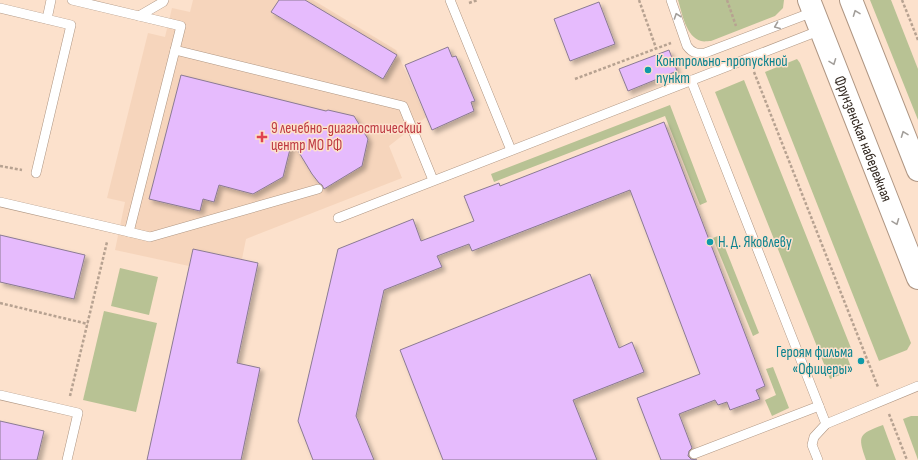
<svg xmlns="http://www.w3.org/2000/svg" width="918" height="460" font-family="'Sofia Sans Condensed',sans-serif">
<defs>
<filter id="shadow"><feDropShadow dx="3.5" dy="3.5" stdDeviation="2" flood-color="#0004"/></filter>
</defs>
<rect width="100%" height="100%" fill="#fce1cc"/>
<polygon fill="#f6d5bc" points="193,0 313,0 396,50 426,117 389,146 402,178 246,239 242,259 193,249 189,266 115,250 125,202 107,198 148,33 165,37 172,8 190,12"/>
<g fill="#b8c294">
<path d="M 678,0 L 784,0 L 783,8 L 775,16 L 711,41 C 708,41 704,42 701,41 C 686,37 682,13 678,0 Z"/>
<polygon points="870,0 891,0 918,69 918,120"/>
<polygon points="797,59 800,63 911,343 907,350 879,361 765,72"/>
<polygon points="744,80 851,348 845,351 852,370 830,379 715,92"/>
<polygon points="670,105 707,202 700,205 665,116 494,182 491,174"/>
<polygon points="720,235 759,333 753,336 713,238"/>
<polygon points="120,268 158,277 149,315 111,306"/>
<polygon points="104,311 157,323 136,412 83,400"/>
<polygon points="773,367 789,408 772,416 765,400 776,395 766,369"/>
<polygon points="911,416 918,416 918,460 903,419"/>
<path d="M 883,425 L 896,460 L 866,460 C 857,435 859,434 883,425 Z"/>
</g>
<g fill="#e6bbfd" stroke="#8b7b93" filter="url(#shadow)">
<polygon points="279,0 305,0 397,55 383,79 271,12"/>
<polygon points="599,2 615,44 570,61 554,19"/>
<polygon points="448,47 452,57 456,56 475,101 471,102 474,111 432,130 405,65"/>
<polygon points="669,50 677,71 628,91 619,69"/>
<polygon points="181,75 326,111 328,110 354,116 368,139 362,166 324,189 322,185 319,183 312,174 292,141 283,177 253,194 219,185 214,202 203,199 200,211 149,199"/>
<polygon points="664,122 765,386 756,390 760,399 730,410 727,402 718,405 715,400 679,414 692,448 689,451 688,456 691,459 697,460 661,460 637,398 700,374 630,190 472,251 469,244 437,256 442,267 384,290 356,416 374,460 313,460 298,421 338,249 413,219 421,241 474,221 464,196 499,183 500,186"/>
<polygon points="0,235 85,255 74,299 0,282"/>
<polygon points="193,249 258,263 237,363 260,368 241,460 147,460"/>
<polygon points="590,274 619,348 632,342 644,372 573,400 597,460 443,460 400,350"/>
<polygon points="0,421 44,431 37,460 0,460"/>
</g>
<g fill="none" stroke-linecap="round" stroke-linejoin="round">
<g stroke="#af9683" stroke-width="10">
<g id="service">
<polyline points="72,0 139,16 163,2 164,0"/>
<polyline points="450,0 511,150"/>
<path d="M 671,0 L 687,46 C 692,53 697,54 705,53 L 813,12"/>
<polyline points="0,8 71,25 36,173"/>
<polyline points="139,16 181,26 175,50"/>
<polyline points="47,19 51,0"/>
<polyline points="691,80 826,424"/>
<polyline points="0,202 129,232 175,50 403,106 433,180"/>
<polyline points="338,218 821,30"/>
<polyline points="129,232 150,237 318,189"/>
<polyline points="0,395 78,413 67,460"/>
<polyline points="694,454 819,406"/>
<polyline points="818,460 812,445 814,437 826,424 918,386"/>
</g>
</g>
<g stroke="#af9683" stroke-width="24">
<g id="secondary">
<path id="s1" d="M 809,0 L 918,278"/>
<polyline points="851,0 918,170"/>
</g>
</g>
<g stroke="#b7a291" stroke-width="2.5" stroke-dasharray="3 2" stroke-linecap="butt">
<polyline points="639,0 656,48"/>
<polyline points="727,0 736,26"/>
<polyline points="902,0 918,40"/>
<polyline points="469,3 478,0"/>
<polyline points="754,72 878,387"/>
<polyline points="575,79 671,43"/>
<polyline points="0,166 22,170"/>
<polyline points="0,303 88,324"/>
<polyline points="70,396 107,242"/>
<polyline points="889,414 907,460"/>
</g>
<use href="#service" stroke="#fff" stroke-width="9"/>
<use href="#secondary" stroke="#fff" stroke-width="22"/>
</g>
<defs><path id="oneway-chevron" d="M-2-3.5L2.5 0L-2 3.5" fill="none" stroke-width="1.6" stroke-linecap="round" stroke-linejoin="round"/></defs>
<g stroke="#a29e9a">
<use href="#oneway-chevron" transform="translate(856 13) rotate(-111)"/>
<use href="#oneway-chevron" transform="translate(677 16) rotate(-109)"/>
<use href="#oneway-chevron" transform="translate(777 26) rotate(159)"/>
<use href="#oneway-chevron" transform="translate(833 62) rotate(69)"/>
<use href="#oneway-chevron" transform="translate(904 134) rotate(-111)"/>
<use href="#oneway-chevron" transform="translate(896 222) rotate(69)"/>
</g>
<g fill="#0f9aa8" stroke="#fce1cc" stroke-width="1.5">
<circle cx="648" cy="70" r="4"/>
<circle cx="710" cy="242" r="4"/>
<circle cx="861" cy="361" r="4"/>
</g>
<path fill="#e0444e" stroke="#fce1cc" stroke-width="1.5" d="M260 131h4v4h4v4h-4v4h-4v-4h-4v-4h4z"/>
<g text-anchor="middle" stroke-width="3" stroke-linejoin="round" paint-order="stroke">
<g font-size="15" fill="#0d838f" stroke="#fce1cc" text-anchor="start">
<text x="656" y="66">Контрольно-пропускной<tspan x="656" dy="17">пункт</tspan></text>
<text x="718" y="247">Н. Д. Яковлеву</text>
<text x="853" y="357" text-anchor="end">Героям фильма<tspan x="853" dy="17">«Офицеры»</tspan></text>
</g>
<g font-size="15" fill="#be3a42" stroke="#fce1cc" text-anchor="start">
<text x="271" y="133">9 лечебно-диагностический<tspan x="271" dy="17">центр МО РФ</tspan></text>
</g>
<g font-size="15" fill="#31271f" stroke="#fce1cc">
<text dy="5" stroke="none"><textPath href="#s1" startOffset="149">Фрунзенская набережная</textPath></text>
</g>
</g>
</svg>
